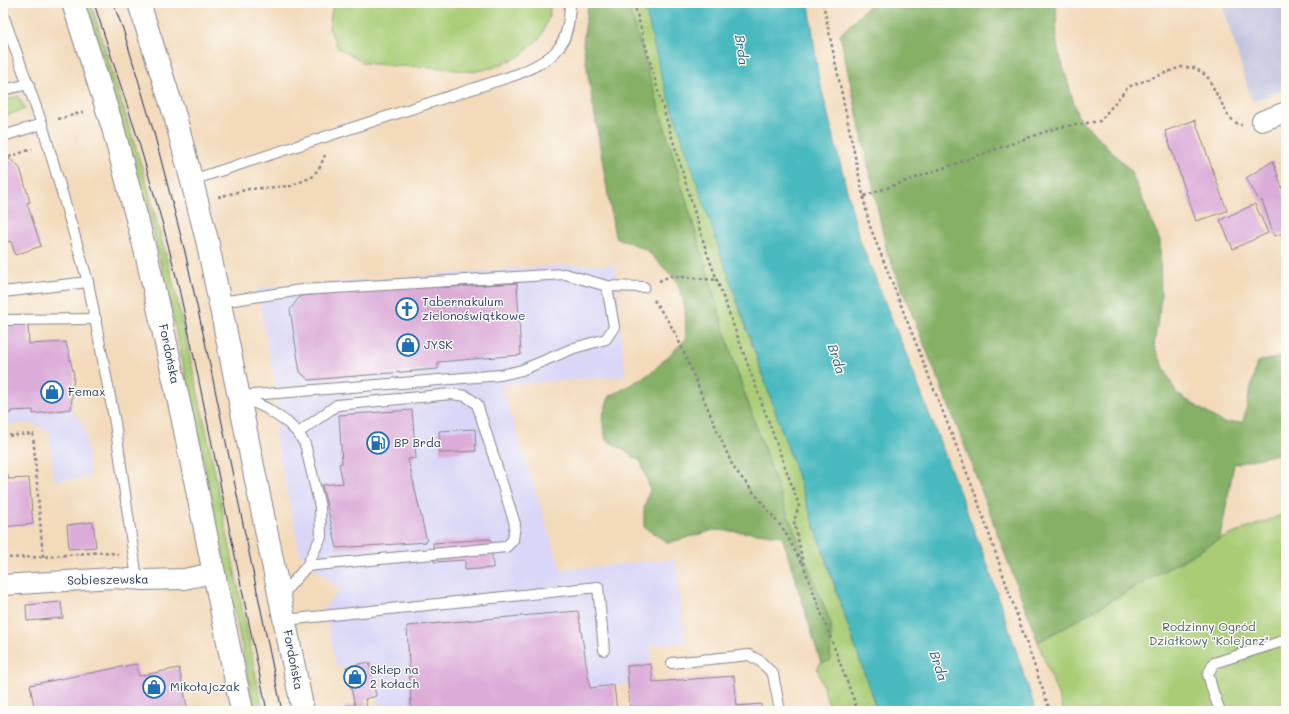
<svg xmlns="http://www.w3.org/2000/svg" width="1289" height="714" font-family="Mali,sans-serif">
<rect width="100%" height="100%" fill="#fdfcf7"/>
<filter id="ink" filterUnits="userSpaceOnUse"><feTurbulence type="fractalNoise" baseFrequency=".025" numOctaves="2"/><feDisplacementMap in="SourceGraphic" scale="8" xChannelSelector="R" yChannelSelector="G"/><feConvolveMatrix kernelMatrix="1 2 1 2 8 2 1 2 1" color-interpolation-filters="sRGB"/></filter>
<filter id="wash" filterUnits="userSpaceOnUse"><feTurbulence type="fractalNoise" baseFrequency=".012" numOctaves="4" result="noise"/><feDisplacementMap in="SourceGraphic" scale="16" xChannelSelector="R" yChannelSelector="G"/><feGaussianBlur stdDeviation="0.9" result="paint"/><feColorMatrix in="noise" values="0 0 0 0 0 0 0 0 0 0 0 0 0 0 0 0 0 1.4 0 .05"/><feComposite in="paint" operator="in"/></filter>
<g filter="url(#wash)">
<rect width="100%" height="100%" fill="#f3dabb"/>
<g fill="#d9d6f7">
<polygon points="564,265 615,265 625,376 501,385 561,570 675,559 686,642 651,645 651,664 627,666 628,684 613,685 379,708 368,662 337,669 324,607 340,590 300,554 275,436 278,400 257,288"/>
<polygon points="28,324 29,344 66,342 74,375 71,409 85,427 90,477 54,481 49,431 31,423 3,425 3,326"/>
</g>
<polygon fill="#c0c2dd" points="1222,3 1286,3 1286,89 1252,101"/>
<g fill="#a9cc75" stroke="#627e6a">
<polygon points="86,3 91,3 91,4 146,181 175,290 207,434 263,711 255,711 189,390 149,212"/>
<polygon points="333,3 551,3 549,16 541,37 519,57 492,68 472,72 432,67 395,66 364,63 338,48 329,28"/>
<polygon points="628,3 645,3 717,243 790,454 877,711 831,711 817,668 821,663 830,660 831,624 782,500 735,366"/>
<polygon points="18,96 25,109 3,117 3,101"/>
<polygon points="1286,513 1286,711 1064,711 1038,642 1220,539"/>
</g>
<g fill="#86b066" stroke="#507062">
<polygon points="588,3 628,3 735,366 782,500 831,624 830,661 821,663 782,536 756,533 714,530 668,543 644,527 644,508 650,489 641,462 627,452 606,440 602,418 609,397 651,373 686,339 685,307 677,281 645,249 615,237 583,44"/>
<polygon points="876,3 1056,3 1057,46 1078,117 1130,170 1160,241 1161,298 1154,346 1176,393 1223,423 1243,422 1257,362 1286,356 1286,452 1234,464 1220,539 1038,642 964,444 887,252 840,35 866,8"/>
</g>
<polygon fill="#4ab9c0" stroke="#32748f" points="644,3 809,3 818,75 859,238 908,359 989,569 1036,711 877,711 790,454 717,243 661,75"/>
<g id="blocks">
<g fill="#dcacd9">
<polygon points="1195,120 1227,211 1196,221 1165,131"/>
<polygon points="3,159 10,159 20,168 30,202 27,203 41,246 15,255 11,241 3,244"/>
<polygon points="1273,161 1286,200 1286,232 1274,236 1262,200 1260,202 1246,178"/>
<polygon points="1255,204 1268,233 1233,249 1220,220"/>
<polygon points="517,283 521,355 438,362 438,369 309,380 300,372 290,310 300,296 436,284 436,288"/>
<polygon points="28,324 29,344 66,342 74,375 71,409 33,414 33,410 11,411 11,413 3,414 3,326"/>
<polygon points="412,410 416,458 408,459 427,542 337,548 322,485 343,483 339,464 342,463 339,415"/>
<polygon points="475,429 476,451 440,453 439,431"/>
<polygon points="3,474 8,474 8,479 29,478 33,524 3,527"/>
<polygon points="93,522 96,547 69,549 67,525"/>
<polygon points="491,539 493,568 465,570 465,560 434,562 433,543"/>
<polygon points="61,602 63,618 27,621 26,605"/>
<polygon points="578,611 590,688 614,685 617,711 412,711 411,705 407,626"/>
<polygon points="369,662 376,696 365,699 368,711 345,711 345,706 355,705 346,667"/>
<polygon points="136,664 139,676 179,668 188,711 35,711 30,685"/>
<polygon points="651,664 653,682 734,676 737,706 761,704 762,711 630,711 627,666"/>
</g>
</g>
</g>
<g filter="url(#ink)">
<use href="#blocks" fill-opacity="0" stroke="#87848c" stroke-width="1"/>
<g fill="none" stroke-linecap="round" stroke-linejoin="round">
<g stroke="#87848c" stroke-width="12">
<g id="service">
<polyline points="3,15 42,124 88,282 115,423 137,579"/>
<polyline points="3,90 29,84"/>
<polyline points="3,136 42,124"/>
<path d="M 192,180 L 518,74 C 556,57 569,48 570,3"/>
<polyline points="3,292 88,282"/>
<polyline points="220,302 302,290 565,274 607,286 644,287"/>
<polyline points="3,320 96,319"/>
<polyline points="240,396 501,375 522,370 574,348 606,339 614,327 607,286"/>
<polyline points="240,396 266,408 288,423 298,433 305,444 320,507 321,537 307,566 281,596"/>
<polyline points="298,433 337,405 451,394 466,396 477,404 515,524 513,540 506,547 307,566"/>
<polyline points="285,620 598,587 604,650"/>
<polyline points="672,663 749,655 760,661 773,674 780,711"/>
<polyline points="1220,711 1213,692 1208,674 1214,663 1286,640"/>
</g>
</g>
<g stroke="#87848c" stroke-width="22">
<g id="minor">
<polyline points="1262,121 1286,112"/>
<polyline points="3,585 113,578 144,580 184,579 213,573"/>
</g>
</g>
<g stroke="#87848c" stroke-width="24">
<g id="secondary">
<polyline points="73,3 113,128 147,257 182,416 242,711"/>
<polyline points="139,3 175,116 207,240 303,711"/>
</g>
</g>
<g stroke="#87848c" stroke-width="2.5" stroke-dasharray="3 3" stroke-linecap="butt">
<polyline points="634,3 660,98 706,250 799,505 794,521 804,567 858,711"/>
<polyline points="823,3 869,224 976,496 1050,711"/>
<polyline points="58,119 84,112"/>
<polyline points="3,159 32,149"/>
<polyline points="864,196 1056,128 1100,121 1128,87 1181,67 1195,68 1207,76 1229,117 1239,125 1242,125"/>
<polyline points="218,197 249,189 291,186 312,177 320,167 325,155"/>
<polyline points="659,281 670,276 718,280"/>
<polyline points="654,300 670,324 678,339 733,467 784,530 802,564"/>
<polyline points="3,436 33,434 43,557"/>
<polyline points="3,558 43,557 103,552 118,554"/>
</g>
<use href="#service" stroke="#fff" stroke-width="10"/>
<use href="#minor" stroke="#fff" stroke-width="20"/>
<use href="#secondary" stroke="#fff" stroke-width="22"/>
<g stroke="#1b2f5e" stroke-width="1">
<polyline points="94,3 137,136 163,225 178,284 194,357 267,711"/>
<polyline points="113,3 123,29 154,133 185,252 207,351 282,711"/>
</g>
</g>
</g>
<defs>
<g id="church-ring" transform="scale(1.15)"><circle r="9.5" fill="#fdfcf7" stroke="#1f6fb2" stroke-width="1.5"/><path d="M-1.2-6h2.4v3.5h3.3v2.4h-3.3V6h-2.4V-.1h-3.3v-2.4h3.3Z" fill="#1f6fb2"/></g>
<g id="shop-ring" transform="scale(1.15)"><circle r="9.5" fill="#fdfcf7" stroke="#1f6fb2" stroke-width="1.5"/><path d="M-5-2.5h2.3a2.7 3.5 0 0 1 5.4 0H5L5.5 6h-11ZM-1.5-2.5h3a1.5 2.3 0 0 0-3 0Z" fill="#1f6fb2"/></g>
<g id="fuel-ring" transform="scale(1.15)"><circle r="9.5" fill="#fdfcf7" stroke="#1f6fb2" stroke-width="1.5"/><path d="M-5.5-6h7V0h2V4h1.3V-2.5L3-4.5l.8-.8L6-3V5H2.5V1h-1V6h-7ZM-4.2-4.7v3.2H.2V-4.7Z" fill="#1f6fb2"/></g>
</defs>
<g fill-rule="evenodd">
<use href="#church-ring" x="407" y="309"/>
<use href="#shop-ring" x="408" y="345"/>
<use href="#shop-ring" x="52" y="392"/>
<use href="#fuel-ring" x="378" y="443"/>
<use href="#shop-ring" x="355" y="677"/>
<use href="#shop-ring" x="154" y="687"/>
</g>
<g text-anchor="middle" stroke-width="3" stroke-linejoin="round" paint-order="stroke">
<g font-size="12" fill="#1b2f5e" stroke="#fdfcf7" text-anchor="start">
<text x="422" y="306">Tabernakulum<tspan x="422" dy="14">zielonoświątkowe</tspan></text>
<text x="424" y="349">JYSK</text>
<text x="68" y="396">Femax</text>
<text x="394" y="447">BP Brda</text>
<text x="370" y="674">Sklep na<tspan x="370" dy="14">2 kołach</tspan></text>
<text x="170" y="691">Mikołajczak</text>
</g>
<g font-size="12" fill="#1b2f5e" stroke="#fdfcf7">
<text transform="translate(169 354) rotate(78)" y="4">Fordońska</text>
<text transform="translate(108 580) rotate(-1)" y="4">Sobieszewska</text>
<text transform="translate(293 660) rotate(79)" y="4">Fordońska</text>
</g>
<g font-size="12" fill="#465e65" stroke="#fdfcf7">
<text x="1209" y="631">Rodzinny Ogród<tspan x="1209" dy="14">Działkowy "Kolejarz"</tspan></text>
</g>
<g font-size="13" font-style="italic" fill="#2b5f80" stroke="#fdfcf7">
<text transform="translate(742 50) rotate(82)" y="5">Brda</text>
<text transform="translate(837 359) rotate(72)" y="5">Brda</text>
<text transform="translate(939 666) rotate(72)" y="5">Brda</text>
</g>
</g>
<rect width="1289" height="714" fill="none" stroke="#fdfcf7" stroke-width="16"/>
</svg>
